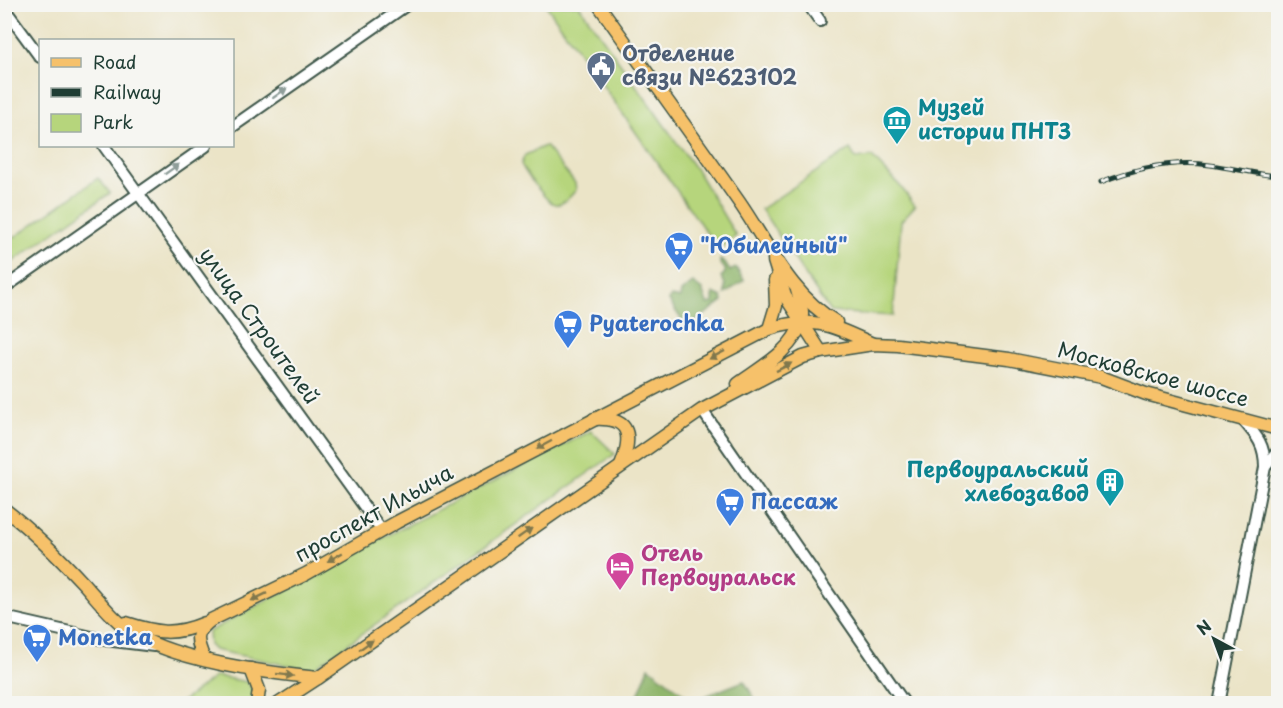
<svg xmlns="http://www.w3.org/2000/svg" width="1283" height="708" font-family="'Playpen Sans',sans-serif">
<rect width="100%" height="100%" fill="#f6f6f2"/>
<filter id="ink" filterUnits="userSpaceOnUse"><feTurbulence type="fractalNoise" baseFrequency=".0167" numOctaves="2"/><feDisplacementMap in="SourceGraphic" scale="12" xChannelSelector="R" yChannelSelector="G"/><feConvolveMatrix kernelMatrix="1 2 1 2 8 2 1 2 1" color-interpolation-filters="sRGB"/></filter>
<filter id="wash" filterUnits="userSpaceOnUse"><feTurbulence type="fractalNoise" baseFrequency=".008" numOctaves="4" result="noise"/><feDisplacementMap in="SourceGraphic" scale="24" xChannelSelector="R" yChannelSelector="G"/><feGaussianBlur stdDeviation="1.35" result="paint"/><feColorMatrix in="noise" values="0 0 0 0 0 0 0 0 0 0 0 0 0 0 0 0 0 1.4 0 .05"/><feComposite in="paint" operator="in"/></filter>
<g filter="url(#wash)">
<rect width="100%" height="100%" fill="#ebe4c7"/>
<g fill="#b6d57c" stroke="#6a8958" stroke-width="1.5">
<polygon points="546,5 579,5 699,174 736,236 718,249"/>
<path d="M 545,146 L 575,183 L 576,190 C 561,208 554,210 540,191 C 533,183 526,174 521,164 L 525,155 Z"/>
<polygon points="850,149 856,159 872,157 901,187 915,206 901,221 893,316 830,312 761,209"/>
<polygon points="98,178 110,193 5,267 5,244"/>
<polygon points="591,431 615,454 311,670 214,650 209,645 208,632 375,542"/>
<polygon points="216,676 247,682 254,692 251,703 179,704"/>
</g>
<g fill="#90b66c" stroke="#587a50" stroke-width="1.5">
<polygon points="720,260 725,263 730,271 736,268 744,280 725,294 725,284 721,277 725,273 725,269 720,263"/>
<polygon points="693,283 702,290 707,304 713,303 713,293 722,297 723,301 689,326 683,322 669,301 671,296 680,298 681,292"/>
<polygon points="649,667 693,701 744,681 757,703 635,703"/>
</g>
</g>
<g filter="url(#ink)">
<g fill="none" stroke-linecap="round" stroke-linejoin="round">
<g stroke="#3e564a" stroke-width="14">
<g id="minor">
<polyline points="808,4 820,21"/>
<polyline points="4,8 40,57"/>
<polyline points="232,127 408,4"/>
<polyline points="104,146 382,531"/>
<polyline points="4,288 206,146"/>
<polyline points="702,410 905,704"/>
<polyline points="1265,467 1278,451"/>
<polyline points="4,617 105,640 154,646"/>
<path d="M 1219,704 L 1265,467 C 1265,445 1257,436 1243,420"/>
</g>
</g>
<g stroke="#3e564a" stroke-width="15">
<g id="major">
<path d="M 598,4 C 645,70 693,136 739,202 C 768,244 791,296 836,322"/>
<polyline points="774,261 785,296 821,352"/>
<polyline points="769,329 776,306 775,280"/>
<path d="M 738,384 C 760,368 794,350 801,322 C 804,312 800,300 797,290"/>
<path d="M 594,419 C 632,417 632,437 621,466"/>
<path d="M 4,509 C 34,532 59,557 84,584 C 100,602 116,623 136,635 C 179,661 268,673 318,678"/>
<path d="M 126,623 C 157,633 174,636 205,623"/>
<path d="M 204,659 C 196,640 194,633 211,620 L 306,574 L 397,522 L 769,329 C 814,315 833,326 873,344"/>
<polyline points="251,669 259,690 257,704"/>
<polyline points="278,704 318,678 702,410 803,357 821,352 873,344 898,345 1009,359 1101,377 1146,394 1278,429"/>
</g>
</g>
<use href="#minor" stroke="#fff" stroke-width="10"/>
<use href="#major" stroke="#f6c16b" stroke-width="12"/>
<g stroke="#1f3d34" stroke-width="5">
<path id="rail" d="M 1101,182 C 1136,168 1171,160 1210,165 C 1233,168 1255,174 1278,176"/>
</g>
<use href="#rail" stroke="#f6f6f2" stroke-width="3" stroke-dasharray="9" stroke-linecap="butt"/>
</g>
<defs><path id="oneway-solid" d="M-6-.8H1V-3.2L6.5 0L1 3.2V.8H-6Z" transform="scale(1.5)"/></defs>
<g fill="#8f9e9a">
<use href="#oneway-solid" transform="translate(280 93) rotate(-35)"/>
<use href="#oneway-solid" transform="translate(172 169) rotate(-35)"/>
</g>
<g fill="#80784d">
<use href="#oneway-solid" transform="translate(717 355) rotate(153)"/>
<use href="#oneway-solid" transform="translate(784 367) rotate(-27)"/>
<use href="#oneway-solid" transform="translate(544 445) rotate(152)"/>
<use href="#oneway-solid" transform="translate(525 533) rotate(-35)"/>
<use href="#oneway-solid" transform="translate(335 557) rotate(150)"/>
<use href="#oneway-solid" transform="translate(259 597) rotate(154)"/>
<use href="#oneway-solid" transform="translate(366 645) rotate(-35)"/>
<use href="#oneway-solid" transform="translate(285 675) rotate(7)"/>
</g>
</g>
<defs>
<g id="civic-pin" transform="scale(1.5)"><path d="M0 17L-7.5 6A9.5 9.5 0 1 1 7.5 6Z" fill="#5c6f8a" stroke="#f6f6f2"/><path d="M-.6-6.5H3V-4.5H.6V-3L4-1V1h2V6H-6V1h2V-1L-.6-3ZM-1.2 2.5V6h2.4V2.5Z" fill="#fff"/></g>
<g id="museum-pin" transform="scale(1.5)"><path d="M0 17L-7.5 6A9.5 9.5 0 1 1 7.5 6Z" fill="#0f9aa8" stroke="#f6f6f2"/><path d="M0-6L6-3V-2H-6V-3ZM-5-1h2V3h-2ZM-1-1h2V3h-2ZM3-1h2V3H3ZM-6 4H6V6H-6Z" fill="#fff"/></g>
<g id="supermarket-pin" transform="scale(1.5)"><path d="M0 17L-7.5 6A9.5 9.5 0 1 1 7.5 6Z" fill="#3f7fe0" stroke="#f6f6f2"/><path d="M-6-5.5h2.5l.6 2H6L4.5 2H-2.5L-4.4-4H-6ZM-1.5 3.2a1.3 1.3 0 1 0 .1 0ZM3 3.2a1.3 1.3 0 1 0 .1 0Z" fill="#fff"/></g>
<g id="building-pin" transform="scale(1.5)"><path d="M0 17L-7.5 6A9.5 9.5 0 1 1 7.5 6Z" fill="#0f9aa8" stroke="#f6f6f2"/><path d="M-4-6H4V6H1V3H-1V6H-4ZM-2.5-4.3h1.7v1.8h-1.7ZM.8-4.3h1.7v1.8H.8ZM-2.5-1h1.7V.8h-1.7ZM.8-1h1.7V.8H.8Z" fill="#fff"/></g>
<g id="hotel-pin" transform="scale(1.5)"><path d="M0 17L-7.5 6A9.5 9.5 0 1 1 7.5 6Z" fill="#d1479c" stroke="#f6f6f2"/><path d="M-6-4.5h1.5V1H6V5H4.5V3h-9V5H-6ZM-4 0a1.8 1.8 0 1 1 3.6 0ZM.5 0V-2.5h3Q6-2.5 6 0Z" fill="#fff"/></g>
</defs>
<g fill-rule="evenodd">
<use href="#civic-pin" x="601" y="66"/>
<use href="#museum-pin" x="897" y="120"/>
<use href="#supermarket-pin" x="679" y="246"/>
<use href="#supermarket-pin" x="568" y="324"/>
<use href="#building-pin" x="1110" y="482"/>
<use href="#supermarket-pin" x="730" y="502"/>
<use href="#hotel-pin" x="620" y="566"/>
<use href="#supermarket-pin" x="37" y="638"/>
</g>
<g text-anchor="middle" stroke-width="4.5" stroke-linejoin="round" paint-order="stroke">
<g font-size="21" font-weight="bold" fill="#4e5e75" stroke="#f6f6f2" text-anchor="start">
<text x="622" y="61">Отделение<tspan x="622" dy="24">связи №623102</tspan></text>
</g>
<g font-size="21" font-weight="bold" fill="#0d838f" stroke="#f6f6f2" text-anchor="start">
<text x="918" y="115">Музей<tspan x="918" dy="24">истории ПНТЗ</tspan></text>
<text x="1089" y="477" text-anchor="end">Первоуральский<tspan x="1089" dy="24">хлебозавод</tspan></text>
</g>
<g font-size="21" font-weight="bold" fill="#366cbe" stroke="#f6f6f2" text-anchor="start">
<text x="700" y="253">"Юбилейный"</text>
<text x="589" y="331">Pyaterochka</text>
<text x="751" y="509">Пассаж</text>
<text x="58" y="645">Monetka</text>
</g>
<g font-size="21" fill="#1f3d34" stroke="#f6f6f2">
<text transform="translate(259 326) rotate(54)" y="7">улица Строителей</text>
<text transform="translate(1153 375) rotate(15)" y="7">Московское шоссе</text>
<text transform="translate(374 514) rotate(-29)" y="7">проспект Ильича</text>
</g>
<g font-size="21" font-weight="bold" fill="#b23c85" stroke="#f6f6f2" text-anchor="start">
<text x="641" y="561">Отель<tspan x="641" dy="24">Первоуральск</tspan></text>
</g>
</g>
<rect width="1283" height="708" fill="none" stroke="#f6f6f2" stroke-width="24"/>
<rect x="39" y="39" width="195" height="108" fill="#f6f6f2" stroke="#a0aca6" stroke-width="1.5"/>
<rect x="51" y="58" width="30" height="9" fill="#f6c16b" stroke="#a0aca6" stroke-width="1.5"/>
<text x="93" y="69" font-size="18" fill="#1f3d34">Road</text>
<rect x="51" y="88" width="30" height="9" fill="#1f3d34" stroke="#a0aca6" stroke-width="1.5"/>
<text x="93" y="99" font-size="18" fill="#1f3d34">Railway</text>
<rect x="51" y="114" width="30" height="18" fill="#b6d57c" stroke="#a0aca6" stroke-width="1.5"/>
<text x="93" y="129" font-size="18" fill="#1f3d34">Park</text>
<g transform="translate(1214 639) rotate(319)" stroke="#f6f6f2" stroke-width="4.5" paint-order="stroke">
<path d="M0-4.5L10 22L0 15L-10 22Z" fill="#1f3d34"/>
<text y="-9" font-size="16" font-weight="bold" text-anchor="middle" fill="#1f3d34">N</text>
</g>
</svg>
